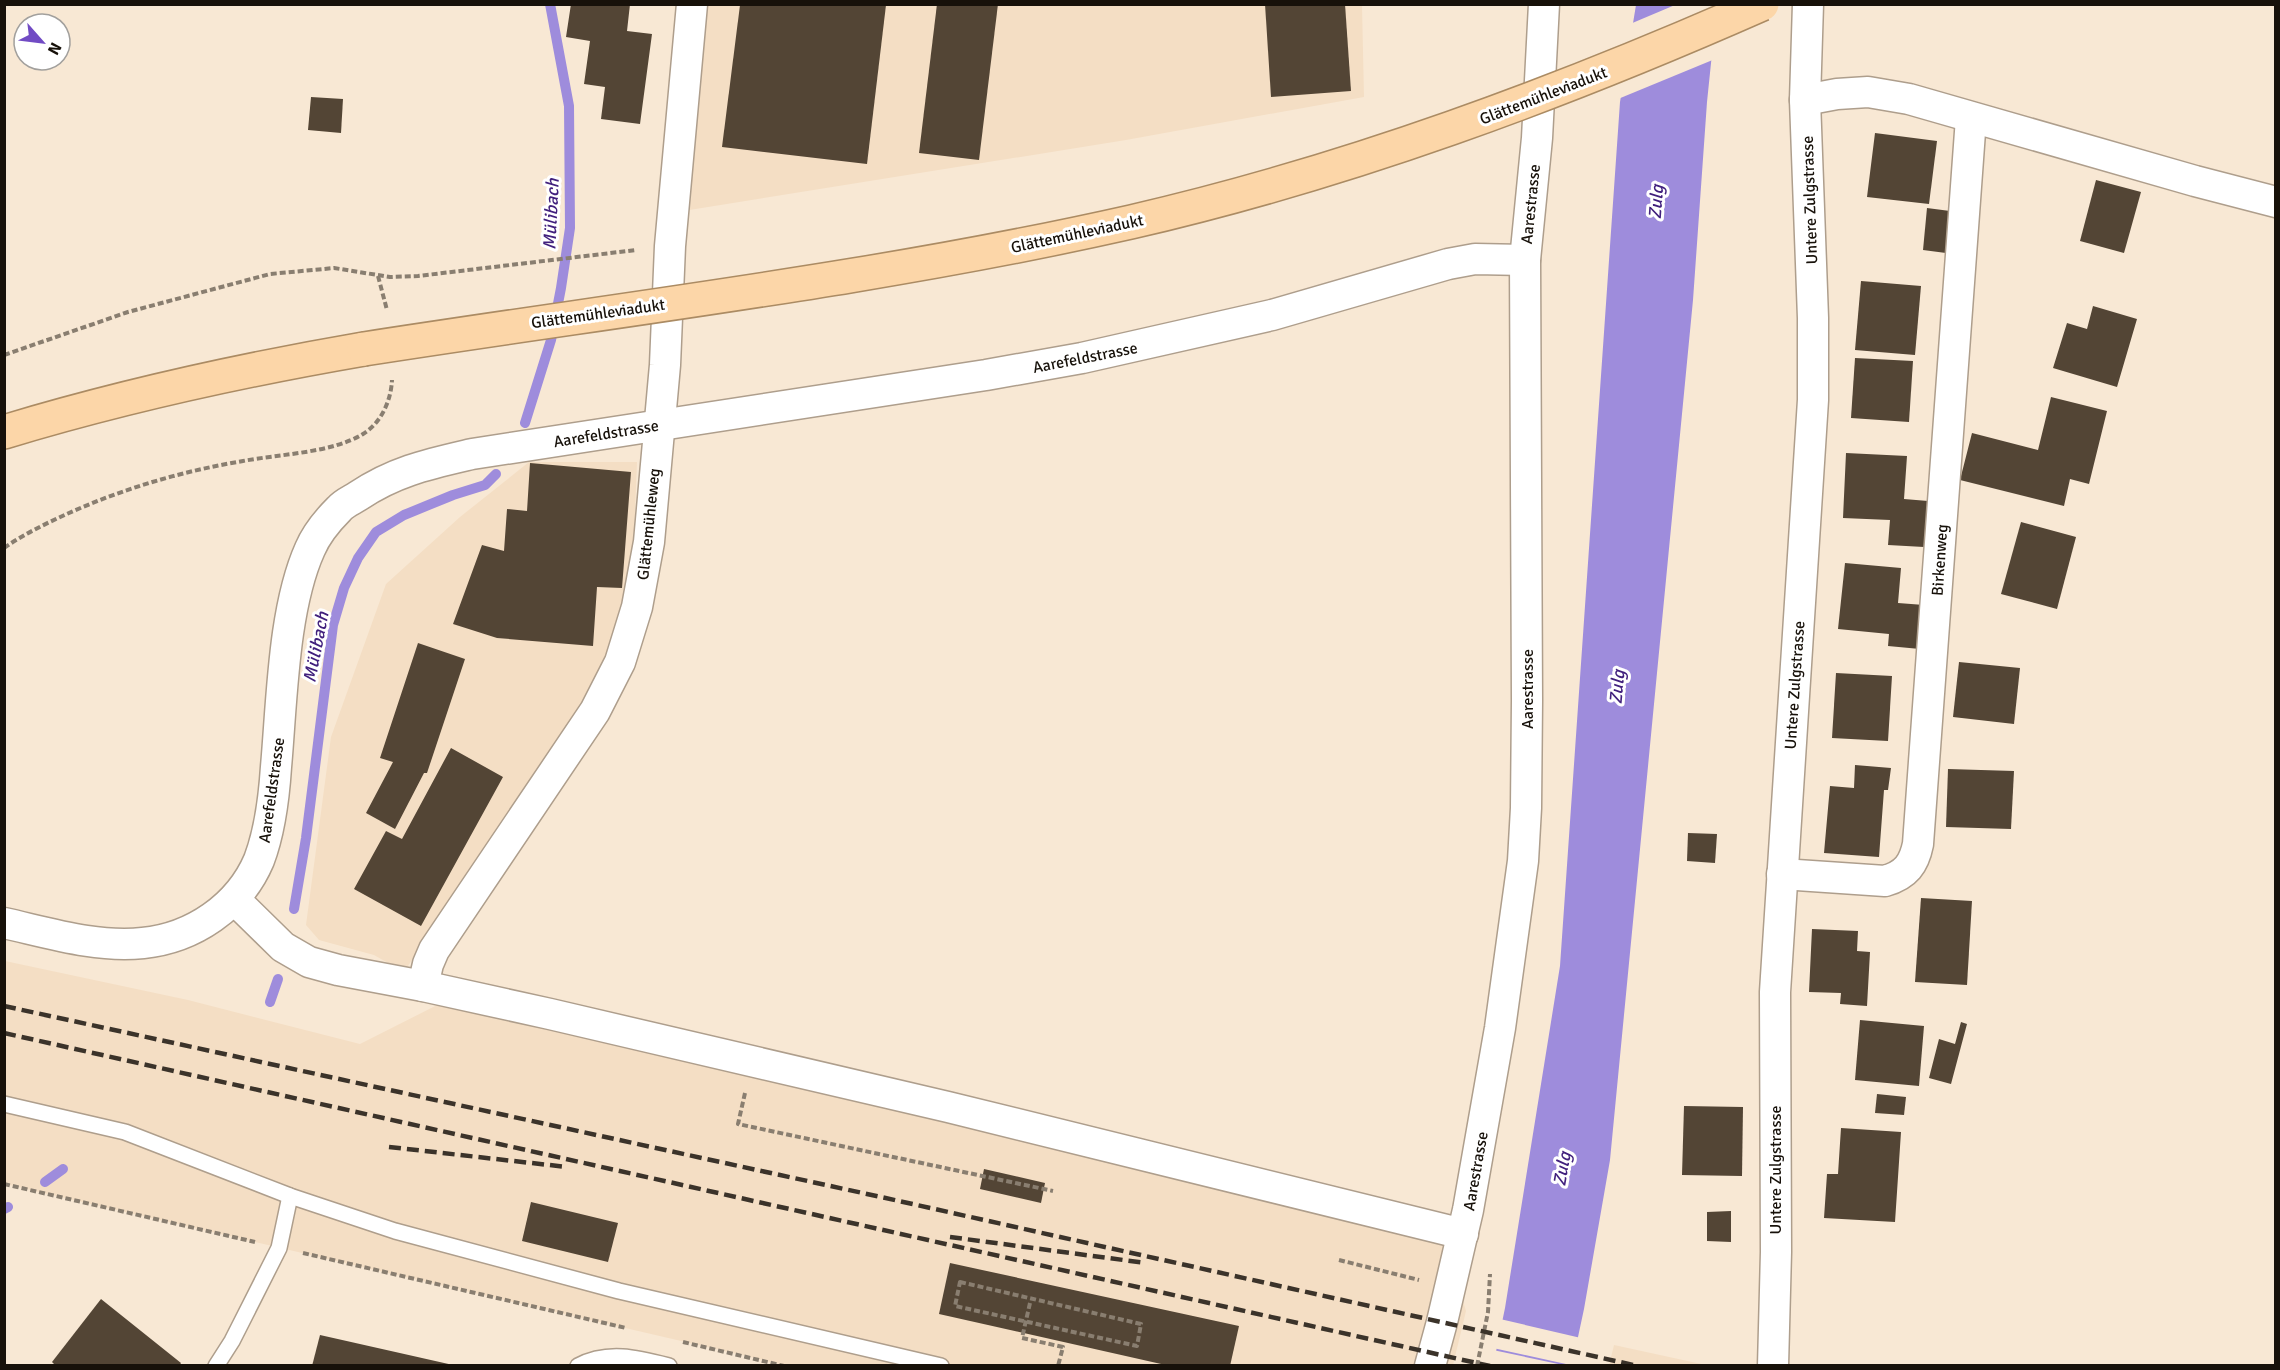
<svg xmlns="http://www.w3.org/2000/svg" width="2280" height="1370" font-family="Signika,sans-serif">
<rect width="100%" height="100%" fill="#f8e8d4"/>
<g fill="#f4dec4">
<polygon points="695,5 1362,5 1364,97 1126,140 677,212"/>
<polygon points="529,462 637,462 632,588 605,667 404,972 374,955 319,940 306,925 331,737 386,584 460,517"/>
<polygon points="5,961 188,1000 360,1044 457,995 1437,1212 1466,1311 1453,1365 784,1365 5,1184"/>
<polygon points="1614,1345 1706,1365 1609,1365"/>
</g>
<polygon fill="#9e8cdc" points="1636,5 1717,5 1707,102 1693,300 1610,1160 1584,1309 1572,1365 1493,1366 1505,1308 1560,966 1620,102"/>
<g fill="#f8e8d4">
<polygon points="1720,4 1715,59 1618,99 1630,24 1675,5"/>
<polygon points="1500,1319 1581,1338 1575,1366 1493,1348"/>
<polygon points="1493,1350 1563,1365 1490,1366"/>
</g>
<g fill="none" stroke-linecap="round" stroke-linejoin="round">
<g stroke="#9e8cdc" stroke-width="10">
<polyline points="525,423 551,340 561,288 570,228 569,106 550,4"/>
<polyline points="294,909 306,838 333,625 344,588 358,558 376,532 404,515 453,495 485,485 496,474"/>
<polyline points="270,1002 278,979"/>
<polyline points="45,1182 63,1169"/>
<polyline points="4,1209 8,1207"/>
</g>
</g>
<g fill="#534535">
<polygon points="571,4 630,4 627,31 652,34 640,124 601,119 605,87 584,84 590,41 566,37"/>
<polygon points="937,4 998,4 979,160 919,153"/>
<polygon points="1265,4 1345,4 1351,91 1271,97"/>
<polygon points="740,5 886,5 867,164 722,147"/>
<polygon points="311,97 343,99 341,133 308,130"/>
<polygon points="1875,133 1937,141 1929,204 1867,197"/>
<polygon points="2096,180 2141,192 2124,253 2080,241"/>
<polygon points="1927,208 1950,211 1946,253 1923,250"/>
<polygon points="1861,281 1921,286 1915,355 1855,350"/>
<polygon points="2093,306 2137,319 2117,387 2053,368 2067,323 2087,329"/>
<polygon points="1855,358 1913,361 1909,422 1851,418"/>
<polygon points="2051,397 2107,411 2089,484 2070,479 2064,506 1960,480 1972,433 2038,450"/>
<polygon points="1846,453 1907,456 1904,499 1928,501 1924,547 1888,545 1890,520 1843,518"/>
<polygon points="530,463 631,472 622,588 597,587 593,646 497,638 453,624 482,545 504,551 507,509 527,511"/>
<polygon points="2021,522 2076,537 2057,609 2001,594"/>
<polygon points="1845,563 1901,568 1898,603 1924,605 1920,649 1888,646 1889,634 1838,629"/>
<polygon points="418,643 465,659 427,773 424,773 395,829 366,813 393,762 380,758"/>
<polygon points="1959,662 2020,668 2014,724 1953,717"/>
<polygon points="1836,673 1892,676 1888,741 1832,738"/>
<polygon points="451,748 503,777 421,926 354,889 386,831 402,839"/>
<polygon points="1855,765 1891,768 1888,790 1884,790 1879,857 1824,853 1830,786 1854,788"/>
<polygon points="1948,769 2014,771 2011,829 1946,827"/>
<polygon points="1688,833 1717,834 1715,863 1687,861"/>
<polygon points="1921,898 1972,901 1967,985 1915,982"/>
<polygon points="1812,929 1858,931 1857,951 1870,952 1867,1006 1840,1004 1841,993 1809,992"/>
<polygon points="1860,1020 1924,1026 1919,1086 1855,1080"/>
<polygon points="1961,1022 1967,1024 1951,1084 1929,1078 1939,1039 1955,1044"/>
<polygon points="1877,1094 1906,1097 1904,1115 1875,1113"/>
<polygon points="1684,1106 1743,1107 1742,1176 1682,1175"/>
<polygon points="1841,1128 1901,1132 1895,1222 1824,1218 1827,1174 1838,1174"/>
<polygon points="984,1169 1045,1183 1041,1203 980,1189"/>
<polygon points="531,1202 618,1223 608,1262 522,1241"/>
<polygon points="1731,1211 1731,1242 1707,1241 1707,1212"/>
<polygon points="950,1263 1239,1326 1230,1366 1170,1366 939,1314"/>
<polygon points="101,1299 181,1363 179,1366 56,1366 52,1362"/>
<polygon points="320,1335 453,1365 453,1366 312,1366"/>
</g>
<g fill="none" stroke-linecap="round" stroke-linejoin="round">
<g stroke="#ae9e8c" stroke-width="18">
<g id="service">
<polyline points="4,1104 125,1132 290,1196 395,1231 619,1291 941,1366"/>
<polyline points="216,1366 232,1341 279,1248 290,1196"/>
<path d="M 578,1366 C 608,1350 638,1358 669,1366"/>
</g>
</g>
<g stroke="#ae9e8c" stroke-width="33">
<g id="minor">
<polyline points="1805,100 1837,94 1868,92 1909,99 2195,181 2276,202"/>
<path d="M 1782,874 L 1885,881 C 1906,875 1914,864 1918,844 L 1971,118"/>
<polyline points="234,899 283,947 309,962 338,970 423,986 550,1014 948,1107 1463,1234"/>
<path d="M 4,923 C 49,933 97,948 143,943 C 193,938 239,907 259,860 C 270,831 274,798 276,767 C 282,701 283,609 310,549 C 316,535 329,519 339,509 C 344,503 352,500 358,496 C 395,471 429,464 472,454 L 986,375 L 1082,358 L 1272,315 L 1448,264 L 1475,259 L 1525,260"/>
<polyline points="423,986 428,964 434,950 595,711 620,662 637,607 649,542 665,365 670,246 692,4"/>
<polyline points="1430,1366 1442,1322 1468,1210 1500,1028 1523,861 1526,808 1527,701 1525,260 1537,138 1544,4"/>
<polyline points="1773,1366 1776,1252 1775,992 1813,400 1813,318 1805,100 1808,4"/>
</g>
</g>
<g stroke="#ab8b63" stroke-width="36">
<path id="trunk" d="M 4,432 C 123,396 242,370 364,349"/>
</g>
<g stroke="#897e70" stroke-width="4" stroke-dasharray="6 3" stroke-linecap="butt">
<polyline points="378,276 387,310"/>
<polyline points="4,355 128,312 270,274 334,268 390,277 418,276 636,250"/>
<path d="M 4,548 C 24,534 47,523 69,513 C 125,488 183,471 243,461 C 280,454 332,453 363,434 C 381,423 391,401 392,380"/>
<polyline points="745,1093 738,1124 1053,1191"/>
<polyline points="4,1184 255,1242"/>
<polyline points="303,1253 626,1328"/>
<polyline points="1339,1260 1419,1280"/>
<polygon points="960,1282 1141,1324 1137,1346 955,1306"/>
<polyline points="1030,1303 1022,1338 1063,1347 1058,1366"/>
<polyline points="683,1342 784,1366"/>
<polyline points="1477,1366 1488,1312 1490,1274"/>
</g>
<use href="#service" stroke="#fff" stroke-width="15"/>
<use href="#minor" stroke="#fff" stroke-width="30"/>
<use href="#trunk" stroke="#fcd6a8" stroke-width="33"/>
<g stroke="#3b332a" stroke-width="4.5" stroke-dasharray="12 6" stroke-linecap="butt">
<polyline points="4,1006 881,1197 1638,1366"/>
<polyline points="4,1033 1490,1366"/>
<polyline points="389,1147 567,1167"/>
<polyline points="950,1237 1146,1263"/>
</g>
<g stroke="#ab8b63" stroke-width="36" stroke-linecap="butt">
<path id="trunk-bridge" d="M 364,349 C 620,309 878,279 1131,222 C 1348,172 1558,94 1762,4"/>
</g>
<use href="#trunk-bridge" stroke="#fcd6a8" stroke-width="33"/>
</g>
<g text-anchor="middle" stroke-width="6" stroke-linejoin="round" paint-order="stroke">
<g font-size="16" fill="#17110a" stroke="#fff">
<text transform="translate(1543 95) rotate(-21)" y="6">Glättemühleviadukt</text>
<text transform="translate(1809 200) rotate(-92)" y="6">Untere Zulgstrasse</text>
<text transform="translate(1530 204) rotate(-84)" y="6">Aarestrasse</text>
<text transform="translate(1077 233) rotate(-12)" y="6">Glättemühleviadukt</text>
<text transform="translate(598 313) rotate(-8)" y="6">Glättemühleviadukt</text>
<text transform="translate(1085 357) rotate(-11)" y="6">Aarefeldstrasse</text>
<text transform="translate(606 433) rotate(-9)" y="6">Aarefeldstrasse</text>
<text transform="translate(648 524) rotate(-84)" y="6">Glättemühleweg</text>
<text transform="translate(1939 560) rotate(-86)" y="6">Birkenweg</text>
<text transform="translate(1794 685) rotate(-86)" y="6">Untere Zulgstrasse</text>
<text transform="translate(1527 689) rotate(-90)" y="6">Aarestrasse</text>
<text transform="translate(271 790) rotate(-82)" y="6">Aarefeldstrasse</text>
<text transform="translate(1775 1170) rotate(-90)" y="6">Untere Zulgstrasse</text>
<text transform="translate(1475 1171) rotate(-80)" y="6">Aarestrasse</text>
</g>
<g font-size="18" font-style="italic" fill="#41207d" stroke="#fff">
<text transform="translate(1656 202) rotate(-86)" y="6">Zulg</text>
<text transform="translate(551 214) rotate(-87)" y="6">Mülibach</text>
<text transform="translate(316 647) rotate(-79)" y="6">Mülibach</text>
<text transform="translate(1617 687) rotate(-85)" y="6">Zulg</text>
<text transform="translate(1562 1169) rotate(-80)" y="6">Zulg</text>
</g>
</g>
<rect width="2280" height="1370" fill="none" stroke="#17110a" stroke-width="12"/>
<g transform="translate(42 42) rotate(118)"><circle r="28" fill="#ffffff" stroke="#a2a09d" stroke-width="1.5"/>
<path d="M0-4.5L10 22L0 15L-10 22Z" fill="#714bc4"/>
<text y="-9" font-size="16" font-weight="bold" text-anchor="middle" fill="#17110a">N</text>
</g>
</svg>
